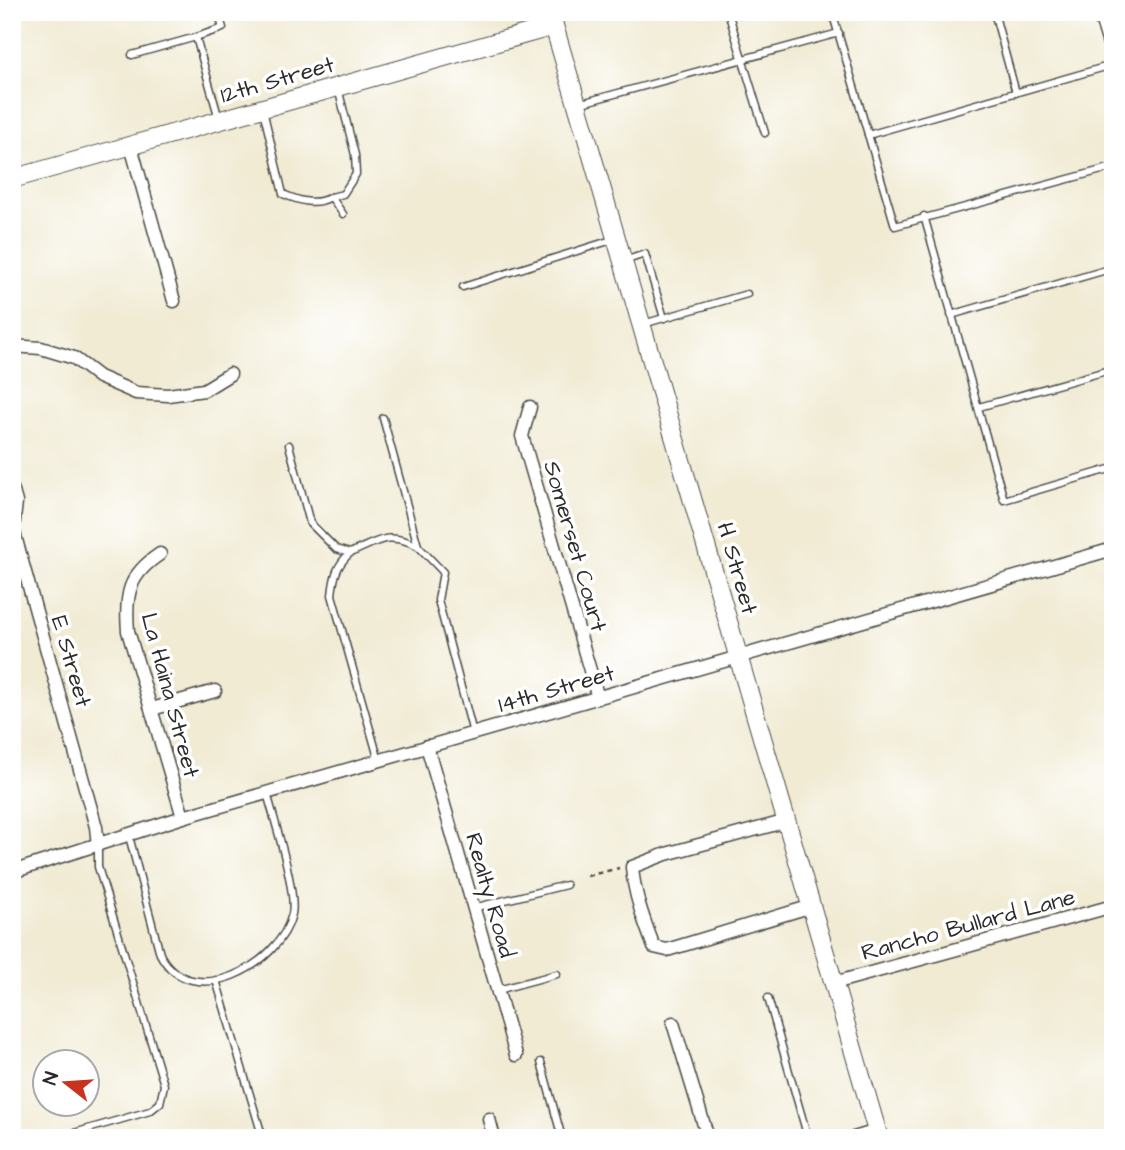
<svg xmlns="http://www.w3.org/2000/svg" width="1125" height="1150" font-family="'Architects Daughter',sans-serif">
<rect width="100%" height="100%" fill="#fff"/>
<filter id="ink" filterUnits="userSpaceOnUse"><feTurbulence type="fractalNoise" baseFrequency=".0143" numOctaves="2"/><feDisplacementMap in="SourceGraphic" scale="14" xChannelSelector="R" yChannelSelector="G"/><feConvolveMatrix kernelMatrix="1 2 1 2 8 2 1 2 1" color-interpolation-filters="sRGB"/></filter>
<filter id="wash" filterUnits="userSpaceOnUse"><feTurbulence type="fractalNoise" baseFrequency=".00686" numOctaves="4" result="noise"/><feDisplacementMap in="SourceGraphic" scale="28" xChannelSelector="R" yChannelSelector="G"/><feGaussianBlur stdDeviation="1.57" result="paint"/><feColorMatrix in="noise" values="0 0 0 0 0 0 0 0 0 0 0 0 0 0 0 0 0 1.4 0 .05"/><feComposite in="paint" operator="in"/></filter>
<g filter="url(#wash)">
<rect width="100%" height="100%" fill="#f1ebd4"/>
</g>
<g filter="url(#ink)">
<g fill="none" stroke-linecap="round" stroke-linejoin="round">
<g stroke="#494844" stroke-width="9">
<g id="lane">
<polyline points="728,12 765,133"/>
<polyline points="832,12 895,226 1113,167"/>
<polyline points="994,12 1016,93"/>
<polyline points="1096,12 1113,67"/>
<polyline points="196,37 223,28 218,12"/>
<polyline points="132,55 196,37 219,119"/>
<polyline points="578,104 839,33"/>
<path d="M 263,110 L 283,194 C 299,201 315,206 331,197 L 343,214"/>
<polyline points="868,135 1112,65"/>
<polyline points="331,197 343,194 356,174 355,155 338,88"/>
<polyline points="924,216 1004,500 1113,468"/>
<polyline points="624,261 645,254 664,318"/>
<polyline points="463,287 615,239"/>
<polyline points="951,315 1113,268"/>
<polyline points="643,324 747,294"/>
<polyline points="979,407 1113,369"/>
<polyline points="383,418 418,546 443,572 438,600 473,733"/>
<path d="M 289,445 L 310,523 L 336,549 L 350,553 C 379,541 388,531 418,546"/>
<path d="M 350,553 C 336,566 334,577 332,595 L 379,761"/>
<path d="M 129,836 L 160,954 C 190,1013 280,966 292,914 C 297,891 274,819 267,793"/>
<polyline points="473,908 566,885"/>
<polyline points="216,980 261,1132"/>
<polyline points="498,990 557,974"/>
<polyline points="768,998 808,1138"/>
<polyline points="541,1062 562,1138"/>
<polyline points="57,1138 150,1111 160,1103 164,1085 98,867 98,845"/>
</g>
</g>
<g stroke="#494844" stroke-width="15">
<g id="street">
<polyline points="131,146 174,301"/>
<polyline points="12,346 41,348 74,358 99,377 136,393 168,395 204,390 230,374"/>
<polyline points="530,407 522,436 598,698"/>
<polyline points="12,488 16,502 13,529 96,827 98,845"/>
<path d="M 160,554 C 128,575 125,595 128,631 L 183,817"/>
<polyline points="152,709 215,691"/>
<polyline points="427,746 516,1055"/>
<path d="M 787,821 L 666,854 L 632,867 C 634,894 644,921 654,947 L 667,950 L 812,906"/>
<polyline points="12,872 183,817 1113,549"/>
<polyline points="834,983 1113,906"/>
<polyline points="673,1023 708,1138"/>
<polyline points="489,1119 494,1138"/>
<polyline points="854,1138 877,1131"/>
</g>
</g>
<g stroke="#494844" stroke-width="20">
<g id="secondary">
<polyline points="550,12 879,1138"/>
<polyline points="12,179 554,26"/>
</g>
</g>
<polyline stroke="#494844" stroke-width="2.5" stroke-dasharray="5 5" stroke-linecap="butt" points="587,876 619,868"/>
<use href="#lane" stroke="#fff" stroke-width="6"/>
<use href="#street" stroke="#fff" stroke-width="12"/>
<use href="#secondary" stroke="#fff" stroke-width="18"/>
</g>
</g>
<g text-anchor="middle" stroke-width="7" stroke-linejoin="round" paint-order="stroke">
<g font-size="23" fill="#2b2b2b" stroke="#fff">
<text transform="translate(277 79) rotate(-16)" y="8">12th Street</text>
<text transform="translate(576 546) rotate(74)" y="8">Somerset Court</text>
<text transform="translate(738 568) rotate(74)" y="8">H Street</text>
<text transform="translate(72 661) rotate(74)" y="8">E Street</text>
<text transform="translate(556 688) rotate(-16)" y="8">14th Street</text>
<text transform="translate(171 695) rotate(75)" y="8">La Haina Street</text>
<text transform="translate(491 895) rotate(74)" y="8">Realty Road</text>
<text transform="translate(968 924) rotate(-15)" y="8">Rancho Bullard Lane</text>
</g>
</g>
<rect width="1125" height="1150" fill="none" stroke="#fff" stroke-width="42"/>
<g transform="translate(66 1083) rotate(287)"><circle r="33" fill="#ffffff" stroke="#aaaaaa" stroke-width="2"/>
<path d="M0-5L12 26L0 18L-12 26Z" fill="#c8321e"/>
<text y="-10" font-size="19" font-weight="bold" text-anchor="middle" fill="#2b2b2b">N</text>
</g>
</svg>
